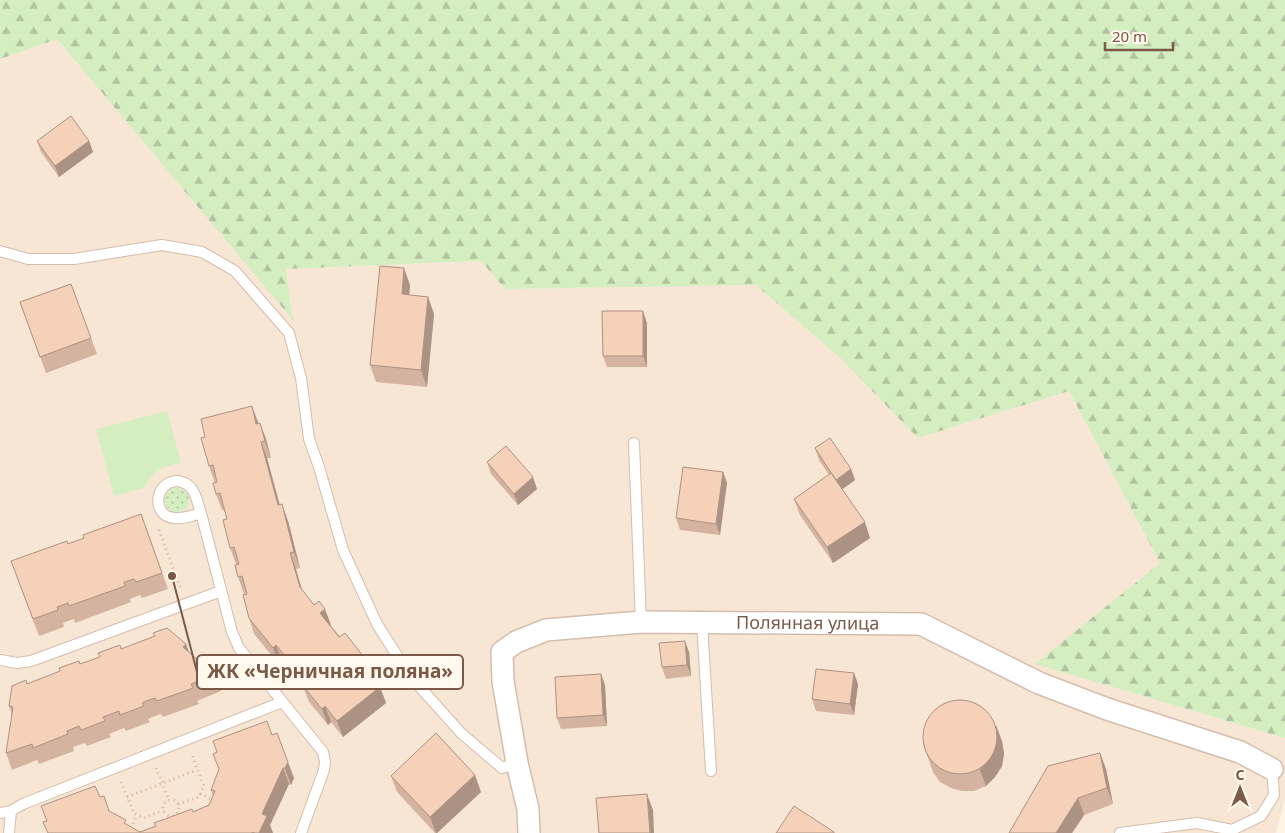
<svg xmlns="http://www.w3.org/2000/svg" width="1285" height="833" font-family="'Noto Sans',sans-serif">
<defs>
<pattern id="grass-dots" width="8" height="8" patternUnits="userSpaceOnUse" patternTransform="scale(1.25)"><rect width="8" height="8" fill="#d4eec2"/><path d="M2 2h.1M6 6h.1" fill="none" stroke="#b1c49f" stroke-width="1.8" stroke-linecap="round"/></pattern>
<pattern id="forest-firs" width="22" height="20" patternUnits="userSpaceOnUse" patternTransform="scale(1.25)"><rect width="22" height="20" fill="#d4eec2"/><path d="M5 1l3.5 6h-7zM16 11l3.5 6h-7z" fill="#b1c49f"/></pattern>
</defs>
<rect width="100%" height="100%" fill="#fef4e5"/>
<polygon fill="#f7e6d3" points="57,39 293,319 286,269 481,261 505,289 756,285 840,358 918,438 1069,391 1160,563 1036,664 1285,738 1285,799 1276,833 0,833 0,59"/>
<circle fill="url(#grass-dots)" cx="177" cy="500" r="12"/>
<polygon fill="url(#forest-firs)" points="0,0 1285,0 1285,738 1035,664 1160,563 1069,391 918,438 840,358 756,285 505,289 481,261 286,269 293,320 57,39 0,59"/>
<path fill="#d4eec2" d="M 167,411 L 181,463 C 163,465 153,472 144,488 L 114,496 L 96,429 Z"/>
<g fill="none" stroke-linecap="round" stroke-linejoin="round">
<g stroke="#d4bdac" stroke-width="12">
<g id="lane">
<polyline points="0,251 28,259 74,259 162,245 202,252 235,271 289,333 301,378 309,439 319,467 343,550 377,624 410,676 461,733 502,768 517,763"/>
<polyline points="634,443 641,622"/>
<path d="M 201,513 C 192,516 183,519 174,518 C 151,516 154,481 178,481 C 183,482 188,484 191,488 C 197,495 198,505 201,513 L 232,632 L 239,648 L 323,752 L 325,762 L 324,770 L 301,833"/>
<polyline points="702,623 711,771"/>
<polyline points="0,660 17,663 31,661 221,591"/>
<polyline points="0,813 11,811 23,804 282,702"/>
<polyline points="9,833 11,811"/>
<polyline points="1120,833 1197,823 1232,830 1261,816 1274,795 1272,769"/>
</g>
</g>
<g stroke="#d4bdac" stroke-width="24">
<g id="street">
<path id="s1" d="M 529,833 L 528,809 L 517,763 L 503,681 L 502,652 L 516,642 L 546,630 L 641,622 L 921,624 L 1039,683 L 1107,709 L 1240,752 L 1272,769"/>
</g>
</g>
<g stroke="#dcb49d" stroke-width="3" stroke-dasharray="1 4" stroke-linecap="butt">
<polyline points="159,530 181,589"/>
<polyline points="156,768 169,800"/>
<polyline points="121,782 134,813 144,818 163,810"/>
<polyline points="200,794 216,801"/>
<polyline points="127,797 197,770"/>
<circle cx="171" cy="808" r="8"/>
<polyline points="178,804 199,797 204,786 192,755"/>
<polyline points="129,833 137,815"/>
</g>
<use href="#lane" stroke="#fff" stroke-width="10"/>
<use href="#street" stroke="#fff" stroke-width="21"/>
</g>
<g fill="#d4b4a0">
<polygon points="37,141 89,141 93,152 59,177 41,152"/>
<polygon points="71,284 97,354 46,373 20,302"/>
<polygon points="410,285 409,295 428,297 434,314 427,387 376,382 370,365"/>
<polygon points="647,323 647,367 607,367 603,356"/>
<polygon points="258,423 266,439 271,458 267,458 280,505 288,521 300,568 296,569 302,590 380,686 380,687 386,703 343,737 331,722 328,725 309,702 304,689 282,661 279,664 254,634 249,618 247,594 246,593 244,594 238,577 236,564 230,548 227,519 224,510 222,510 216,494 217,482 215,483 209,466"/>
<polygon points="815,448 851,469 855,480 842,489 870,538 833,563 800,515 794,499 829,475 819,460"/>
<polygon points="487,462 537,489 518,505 491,474"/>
<polygon points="723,472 727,483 720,535 680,530 676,518"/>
<polygon points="141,514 168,589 142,598 140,595 130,599 131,602 75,623 74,619 63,623 64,627 39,636 11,561 68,544 84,538"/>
<polygon points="186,644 189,653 215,675 221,691 197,701 199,704 163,717 161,714 155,716 148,719 150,722 126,731 124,728 109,734 111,737 87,746 85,743 73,747 74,751 39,764 37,760 12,770 6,753 12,715 9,706 27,684 121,649"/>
<polygon points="689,652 691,676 666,679 662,667"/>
<polygon points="858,684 854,715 816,711 812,699"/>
<polygon points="605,685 607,726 561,729 557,718"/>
<polygon points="272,735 294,778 291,785 289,784 270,825 273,833 47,833 100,797 109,811 128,826 140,832 209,805 213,796 211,790"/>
<polygon points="1002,741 1004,754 1002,766 995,777 986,786 974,791 962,791 951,788 940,782 933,772 923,744"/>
<polygon points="1100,753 1106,769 1113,804 1084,815 1072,833 1009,833"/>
<polygon points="391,776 481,792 437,833 435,833 397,792"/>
</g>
<g fill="#ac9282">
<polygon points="89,141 93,152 59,177 55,166"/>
<polygon points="404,268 410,285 408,311 402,294"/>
<polygon points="428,297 434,314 427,387 421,370"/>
<polygon points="643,311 647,323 647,367 643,356"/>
<polygon points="252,406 258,422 262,440 256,424"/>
<polygon points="260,423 266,439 271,458 265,441"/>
<polygon points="261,442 267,458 284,522 278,505"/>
<polygon points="851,469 855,480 840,491 836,480"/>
<polygon points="723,472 727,483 720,535 716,524"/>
<polygon points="533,477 537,489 518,505 514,494"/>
<polygon points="282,504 288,521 300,568 294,552"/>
<polygon points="865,522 870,538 833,563 827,547"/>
<polygon points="290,553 296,569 306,604 300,587"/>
<polygon points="325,609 331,625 326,629 320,613"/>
<polygon points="685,641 689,652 691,676 687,665"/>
<polygon points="186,644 192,660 183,647"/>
<polygon points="276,645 282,661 279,664 273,648"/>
<polygon points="374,670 380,686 375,690 369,674"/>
<polygon points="854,673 858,684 854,715 850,704"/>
<polygon points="601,674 605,685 607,726 603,715"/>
<polygon points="380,687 386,703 343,737 337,721"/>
<polygon points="325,706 331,722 328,725 322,709"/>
<polygon points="996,725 1002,741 1004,754 1002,766 995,777 986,786 980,770"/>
<polygon points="1100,753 1106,769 1113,804 1107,788"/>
<polygon points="288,762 294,778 291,785 285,768"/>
<polygon points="283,768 289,784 270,825 273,833 259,833 262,814"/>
<polygon points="475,775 481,792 437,833 436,833 430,817"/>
<polygon points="647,794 653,810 654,833 650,833"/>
<polygon points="1078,798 1084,815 1072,833 1056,833"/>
</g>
<g fill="#f6d1ba" stroke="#ac9282">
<polygon points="71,116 89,141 55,166 37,141"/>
<polygon points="380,266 404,268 402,294 428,297 421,370 370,365"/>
<polygon points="71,284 91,338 40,357 20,302"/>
<polygon points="602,311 643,311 643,356 603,356"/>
<polygon points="252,406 256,424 260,423 265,441 261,442 278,505 282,504 294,552 290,553 300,587 314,605 319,601 325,609 320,613 339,637 345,633 374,670 369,674 380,687 337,721 325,706 322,709 303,686 307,683 276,645 273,648 249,618 243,595 247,594 242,576 238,577 235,565 239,564 234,547 230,548 223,520 227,519 220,493 216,494 213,483 217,482 213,465 209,466 201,438 205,437 201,419"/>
<polygon points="830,438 851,469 836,480 815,448"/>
<polygon points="506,446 533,477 514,494 487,462"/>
<polygon points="683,467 723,472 716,524 676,518"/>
<polygon points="831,473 865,522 827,547 794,499"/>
<polygon points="141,514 162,573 136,582 134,579 124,582 125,586 69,606 68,603 57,607 58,610 33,619 11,561 67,541 68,544 84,538 83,535"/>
<polygon points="167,628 186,644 183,647 215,675 191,684 193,688 157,701 155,698 149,700 142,703 144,706 120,715 119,711 103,717 105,721 81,730 79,726 67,731 68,734 33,748 32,744 6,753 13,707 9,706 12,686 26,680 27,684 60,671 59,668 79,661 80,664 100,657 98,653 120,645 121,649 155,636 153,633"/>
<polygon points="685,641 687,665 662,667 659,643"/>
<polygon points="816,669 854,673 850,704 812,699"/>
<polygon points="601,674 603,715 557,718 555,677"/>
<circle cx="960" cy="737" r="37"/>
<polygon points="267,721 272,735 277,733 288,762 285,768 283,768 262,814 267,816 259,833 255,833 252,832 252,833 48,833 43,822 47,821 41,806 95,786 100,797 104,796 109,811 126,820 124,823 140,832 156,826 154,823 192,809 193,812 209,805 215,791 211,790 219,769 213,754 217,752 213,741"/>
<polygon points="436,733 475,775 430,817 391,776"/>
<polygon points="1100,753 1107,788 1078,798 1056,833 1009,833 1048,766"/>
<polygon points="647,794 650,833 599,833 596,798"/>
<polygon points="794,806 834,832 834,833 776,833"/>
</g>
<g text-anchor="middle" stroke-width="5" stroke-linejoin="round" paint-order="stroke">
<g font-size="18" fill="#7a5947" stroke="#fff8ed">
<text dy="6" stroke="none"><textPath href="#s1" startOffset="495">Полянная улица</textPath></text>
</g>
</g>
<path fill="none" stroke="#7a5947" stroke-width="2" d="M172 576L197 672"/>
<circle fill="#7a5947" stroke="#fff8ed" stroke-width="2" cx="172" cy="576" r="5"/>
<rect fill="#fff8ed" stroke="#7a5947" stroke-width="2" x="197" y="655" width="266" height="34" rx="5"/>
<g font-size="19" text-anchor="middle" font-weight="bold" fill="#7a5947">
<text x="330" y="678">ЖК «Черничная поляна»</text>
</g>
<g transform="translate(1240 788)" stroke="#fff8ed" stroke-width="4" paint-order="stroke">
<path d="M0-4L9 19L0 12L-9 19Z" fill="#7a5947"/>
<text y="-8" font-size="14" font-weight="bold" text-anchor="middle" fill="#7a5947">С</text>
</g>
<path d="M1105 42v8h68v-8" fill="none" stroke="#7a5947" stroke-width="2.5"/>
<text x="1112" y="42" font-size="15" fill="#7a5947" stroke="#fff8ed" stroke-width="4" paint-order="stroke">20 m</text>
</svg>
